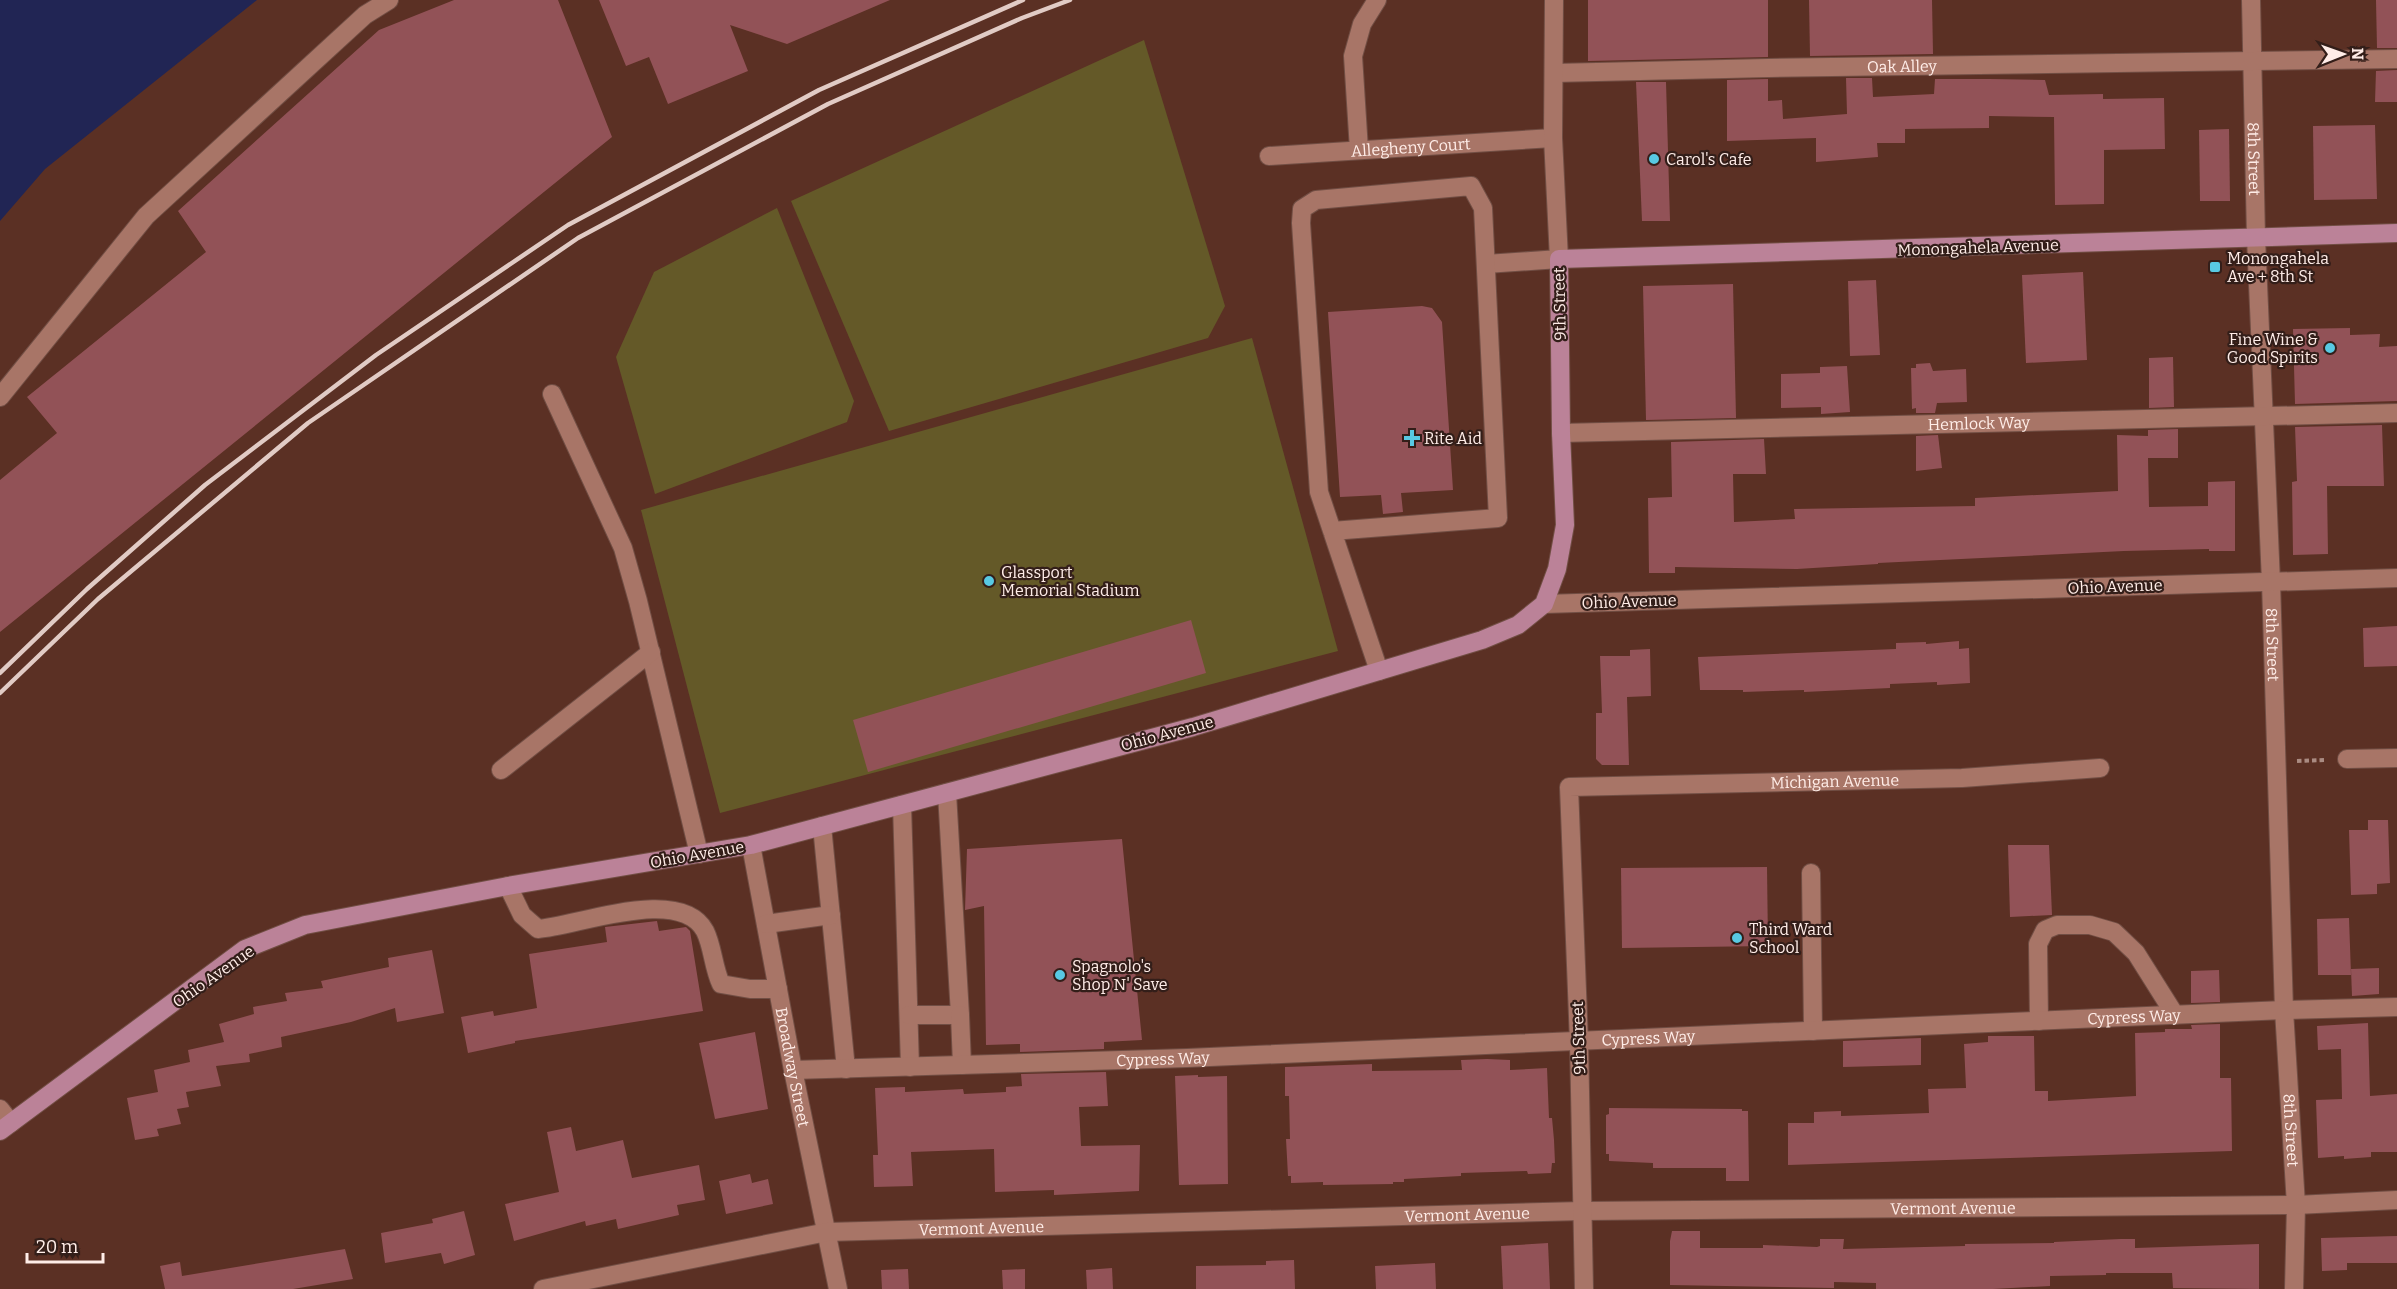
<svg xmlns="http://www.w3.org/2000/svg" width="2397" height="1289" font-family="Bitter,serif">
<rect width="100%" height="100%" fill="#5b3024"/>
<g fill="#645928">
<polygon points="1144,40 1225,306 1208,338 889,431 791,201"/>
<polygon points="777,208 854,401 847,422 655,494 616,357 654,272"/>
<polygon points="1252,338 1338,651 720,813 641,510"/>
</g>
<polygon fill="#212554" points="0,0 257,0 45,169 0,221"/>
<g fill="#925257">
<polygon points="454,0 558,0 612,137 0,632 0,480 57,433 27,397 206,252 178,211 379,30"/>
<polygon points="599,0 890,0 787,44 730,25 748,71 668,104 649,57 626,66"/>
<polygon points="1588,0 1768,0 1768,57 1588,61"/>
<polygon points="1809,0 1932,0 1933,54 1810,56"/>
<polygon points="2376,0 2397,0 2397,48 2377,48"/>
<polygon points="2397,70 2397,102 2375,102 2376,71"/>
<polygon points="1846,78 1872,78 1873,97 1934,94 1935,79 1989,79 2045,80 2049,95 2103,94 2103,99 2164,98 2165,149 2104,150 2104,204 2055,205 2054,117 1989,116 1989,128 1905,129 1905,143 1877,143 1878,157 1816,162 1816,138 1727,141 1727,80 1768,79 1768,101 1782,100 1783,119 1847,114"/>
<polygon points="1636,82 1666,82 1670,221 1642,221"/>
<polygon points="2375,125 2377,199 2314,200 2313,126"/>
<polygon points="2229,129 2230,201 2200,201 2199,130"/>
<polygon points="2083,272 2087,360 2026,363 2022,275"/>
<polygon points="1876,280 1880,355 1850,356 1848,281"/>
<polygon points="1733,284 1736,418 1646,420 1643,286"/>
<polygon points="1422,306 1432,308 1442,322 1453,490 1401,493 1403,512 1383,514 1381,495 1340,497 1328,312"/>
<polygon points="2350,328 2350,335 2380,334 2379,347 2397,346 2397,401 2295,404 2293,329"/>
<polygon points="2173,357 2174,407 2149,408 2149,358"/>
<polygon points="1930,363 1933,371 1966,369 1967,402 1937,403 1935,413 1916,413 1916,408 1912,409 1911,368 1916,368 1916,364"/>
<polygon points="1847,366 1850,412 1821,414 1821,407 1781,408 1781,374 1820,373 1820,367"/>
<polygon points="2382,425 2384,486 2327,486 2328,554 2293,555 2292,482 2297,481 2295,427"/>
<polygon points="2178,429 2178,458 2148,458 2149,507 2208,506 2208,482 2235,481 2235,551 2209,551 2209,549 2124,551 1878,563 1878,564 1797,569 1675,567 1675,573 1649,573 1648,498 1672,497 1671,442 1764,439 1766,474 1733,474 1734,522 1795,519 1794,509 1975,506 1975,498 2118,491 2117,435 2148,436 2148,430"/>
<polygon points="1938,435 1942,468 1916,471 1916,436"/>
<polygon points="1191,620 1206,673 868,772 853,720"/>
<polygon points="2397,626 2397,666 2364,667 2363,628"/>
<polygon points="1959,641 1959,649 1969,648 1970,683 1937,685 1937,682 1890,684 1890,688 1804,692 1804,690 1743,692 1743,690 1700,690 1698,657 1896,649 1896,643 1926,642 1926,644"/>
<polygon points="1650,649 1651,696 1627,697 1629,765 1602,765 1596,759 1596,713 1602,713 1600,656 1630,656 1630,650"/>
<polygon points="2368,820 2388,820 2390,883 2377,884 2377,894 2351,895 2349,830 2368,830"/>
<polygon points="1122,839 1142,1040 1104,1042 1104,1049 1020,1052 1020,1044 986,1045 984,906 965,910 967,849"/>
<polygon points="2008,845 2049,845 2052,915 2010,917"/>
<polygon points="1767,867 1768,946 1622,948 1621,868"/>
<polygon points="2349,918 2351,975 2318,975 2317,919"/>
<polygon points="657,921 659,931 686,927 690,931 703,1011 515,1041 515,1043 468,1053 461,1017 493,1011 494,1016 537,1008 529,954 607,942 605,927"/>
<polygon points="432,950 444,1013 397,1022 395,1008 351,1022 281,1037 282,1047 249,1054 250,1062 216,1066 221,1086 186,1092 189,1107 177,1109 181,1124 157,1129 159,1136 135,1140 127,1098 158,1092 154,1070 190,1062 188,1050 224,1042 219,1024 254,1014 253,1007 287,1001 285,993 323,988 321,981 389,967 388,958"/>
<polygon points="2379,968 2379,994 2352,996 2351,969"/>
<polygon points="2219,970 2220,1002 2191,1003 2191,971"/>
<polygon points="2368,1023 2370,1096 2397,1094 2397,1152 2371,1152 2371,1157 2344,1159 2344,1156 2318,1158 2316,1100 2342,1099 2341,1049 2318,1050 2317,1026"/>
<polygon points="2220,1024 2220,1078 2231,1078 2232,1151 1788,1165 1788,1123 1814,1123 1814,1112 1841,1111 1841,1116 1929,1113 1928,1089 1966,1088 1964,1044 1988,1042 1988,1036 2034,1036 2035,1091 2048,1091 2048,1101 2136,1096 2135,1033 2165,1032 2165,1029 2192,1029 2191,1025"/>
<polygon points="755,1032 768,1109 715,1119 699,1043"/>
<polygon points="1921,1038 1921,1065 1843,1067 1843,1041"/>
<polygon points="1487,1059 1510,1060 1510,1070 1547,1068 1549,1118 1552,1118 1554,1140 1555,1163 1552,1163 1551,1173 1528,1174 1527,1171 1461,1173 1461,1176 1404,1179 1404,1182 1393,1182 1393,1184 1323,1185 1323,1182 1291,1183 1291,1176 1288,1176 1286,1139 1290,1139 1289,1096 1285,1096 1285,1067 1372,1064 1372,1071 1462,1070 1461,1060"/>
<polygon points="1106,1072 1108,1106 1079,1107 1081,1146 1140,1145 1139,1191 1054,1195 1054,1190 995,1192 994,1149 911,1152 913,1186 874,1187 873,1155 878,1155 875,1088 905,1087 905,1092 963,1089 964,1094 1006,1092 1006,1087 1022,1086 1021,1074"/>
<polygon points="1198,1075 1198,1077 1227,1076 1228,1184 1179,1185 1175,1076"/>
<polygon points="1609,1108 1742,1109 1742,1111 1748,1111 1749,1181 1726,1181 1726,1168 1653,1168 1653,1163 1609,1161 1609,1154 1606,1154 1606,1115 1609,1114"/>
<polygon points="571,1127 576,1151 623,1140 632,1178 699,1165 705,1200 677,1205 679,1215 618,1229 616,1219 586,1226 585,1221 514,1241 505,1204 559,1192 547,1132"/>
<polygon points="750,1174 752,1183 768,1179 773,1204 726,1214 719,1181"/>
<polygon points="464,1211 475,1255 444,1264 441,1253 385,1263 381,1233 433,1223 432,1219"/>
<polygon points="1672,1231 1700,1231 1700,1248 1763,1248 1763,1245 1817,1247 1820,1246 1820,1239 1844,1239 1843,1249 1965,1246 1965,1244 2054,1243 2054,1242 2121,1239 2135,1239 2135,1248 2259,1244 2259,1289 2173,1288 2172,1273 2106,1273 2106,1275 2050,1276 2050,1286 1993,1289 1876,1289 1876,1283 1834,1282 1834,1288 1670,1285 1670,1241"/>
<polygon points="2397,1236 2397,1263 2347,1263 2347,1270 2322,1271 2321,1238"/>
<polygon points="1548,1243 1550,1289 1503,1289 1501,1246"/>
<polygon points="345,1249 353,1279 293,1289 165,1289 160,1266 180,1262 182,1276"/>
<polygon points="1294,1260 1295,1289 1196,1289 1196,1266 1266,1265 1266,1261"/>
<polygon points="1435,1263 1436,1289 1376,1289 1375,1266"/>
<polygon points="1112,1268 1113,1289 1087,1289 1086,1270"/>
<polygon points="908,1269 909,1289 882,1289 881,1270"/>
<polygon points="1025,1269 1025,1289 1003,1289 1002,1270"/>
</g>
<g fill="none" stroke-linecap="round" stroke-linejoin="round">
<g stroke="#714e44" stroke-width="20">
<g id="minor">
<path id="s1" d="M 2251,0 L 2256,238 L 2271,582 L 2284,1010 L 2296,1205 L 2294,1289"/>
<path id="s2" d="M 1554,73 L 1768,68 L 2397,59"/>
<polyline points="1359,150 1353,56 1362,24 1377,0"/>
<path id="s3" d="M 1269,156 L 1553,138"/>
<polyline points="1486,264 1559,259 1553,138 1554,0"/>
<polyline points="552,394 623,548 638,601 699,854"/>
<polyline points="0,397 146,216 365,15 389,0"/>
<path id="s4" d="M 1561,433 L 2397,413"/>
<polyline points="1332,531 1498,518 1483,208 1471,186 1316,200 1302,209 1301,223 1319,492 1379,671"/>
<polyline points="1544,604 2397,578"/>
<polyline points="2347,759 2397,758"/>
<polyline points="501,770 651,652"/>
<polyline points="902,805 910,1067"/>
<polyline points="822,826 846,1069"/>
<path id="s5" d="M 751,845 L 793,1070 L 838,1289"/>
<polyline points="1811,873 1813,1031"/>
<path d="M 508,886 L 522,915 L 538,929 C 578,926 680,885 705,931 C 713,947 713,967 721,984 L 750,989 L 778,989"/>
<polyline points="766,924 831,915"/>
<polyline points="909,1015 960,1015 947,793"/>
<polyline points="960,1015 962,1065"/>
<polyline points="2039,1021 2038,944 2045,930 2057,925 2090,925 2114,932 2136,953 2175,1015"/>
<path id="s6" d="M 793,1070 L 1187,1058 L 2284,1010 L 2397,1007"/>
<polyline points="0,1109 11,1123"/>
<path id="s7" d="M 543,1289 L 827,1232 L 1582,1211 L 2296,1205 L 2397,1200"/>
<path id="s8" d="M 1584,1289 L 1579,1042 L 1569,787 L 1962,778 L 2100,768"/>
</g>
</g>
<g stroke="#714e44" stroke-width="20">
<polyline id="major" points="0,1131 245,949 305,925 508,886 751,845 1193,727 1482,640 1518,625 1544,604 1557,569 1565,525 1561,433 1559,259 2397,233"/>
</g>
<polyline stroke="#aa8b82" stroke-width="4" stroke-dasharray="4.5 3" stroke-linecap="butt" points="2297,761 2325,760"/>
<use href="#minor" stroke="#a87567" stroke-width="18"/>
<use href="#major" stroke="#bb8298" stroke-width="18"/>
<g stroke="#e1cbc5" stroke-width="4.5">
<polyline points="0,673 87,589 205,485 376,355 568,225 819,90 1023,0"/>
<polyline points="0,693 98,599 308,423 578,238 828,104 1022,18 1070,0"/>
</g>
</g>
<g fill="#58c9e3" stroke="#331e19" stroke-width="2">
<circle cx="1654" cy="159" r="6"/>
<rect x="2209" y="261" width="12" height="12" rx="3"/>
<circle cx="2330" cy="348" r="6"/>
<path d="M1409 429h6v6h6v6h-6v6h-6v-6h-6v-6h6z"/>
<circle cx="989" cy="581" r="6"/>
<circle cx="1737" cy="938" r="6"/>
<circle cx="1060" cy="975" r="6"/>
</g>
<g text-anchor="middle" stroke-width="4.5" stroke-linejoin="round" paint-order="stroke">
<g font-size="16" fill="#ffede8" stroke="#331e19">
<text dy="6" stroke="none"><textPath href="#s2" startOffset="348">Oak Alley</textPath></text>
<text dy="6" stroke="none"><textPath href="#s3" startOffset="142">Allegheny Court</textPath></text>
<text dy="6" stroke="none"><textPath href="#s1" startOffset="159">8th Street</textPath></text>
<text transform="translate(1978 247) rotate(-2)" y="6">Monongahela Avenue</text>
<text transform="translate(1559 304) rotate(-91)" y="6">9th Street</text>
<text dy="6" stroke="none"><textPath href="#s4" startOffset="418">Hemlock Way</textPath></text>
<text transform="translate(2115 586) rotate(-2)" y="6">Ohio Avenue</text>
<text transform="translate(1629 601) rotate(-2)" y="6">Ohio Avenue</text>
<text dy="6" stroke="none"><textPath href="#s1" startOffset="645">8th Street</textPath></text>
<text transform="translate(1167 733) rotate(-15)" y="6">Ohio Avenue</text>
<text dy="6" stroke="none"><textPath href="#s8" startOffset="768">Michigan Avenue</textPath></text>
<text transform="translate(697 854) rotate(-10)" y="6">Ohio Avenue</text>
<text transform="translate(213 976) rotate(-35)" y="6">Ohio Avenue</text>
<text dy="6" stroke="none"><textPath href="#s6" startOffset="1342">Cypress Way</textPath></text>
<text transform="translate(1578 1038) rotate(-92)" y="6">9th Street</text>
<text dy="6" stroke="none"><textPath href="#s6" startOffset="856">Cypress Way</textPath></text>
<text dy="6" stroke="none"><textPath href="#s6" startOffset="370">Cypress Way</textPath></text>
<text dy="6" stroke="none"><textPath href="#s5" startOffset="226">Broadway Street</textPath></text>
<text dy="6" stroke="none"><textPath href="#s1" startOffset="1131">8th Street</textPath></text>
<text dy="6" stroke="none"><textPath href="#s7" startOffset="1416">Vermont Avenue</textPath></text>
<text dy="6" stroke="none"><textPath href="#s7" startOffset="930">Vermont Avenue</textPath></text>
<text dy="6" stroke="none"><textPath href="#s7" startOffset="444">Vermont Avenue</textPath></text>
</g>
<g font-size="16" fill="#ffede8" stroke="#331e19" text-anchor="start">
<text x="1666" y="165">Carol's Cafe</text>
<text x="2227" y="264">Monongahela<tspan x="2227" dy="18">Ave + 8th St</tspan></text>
<text x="2318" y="345" text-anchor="end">Fine Wine &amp;<tspan x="2318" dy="18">Good Spirits</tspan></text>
<text x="1424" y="444">Rite Aid</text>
<text x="1001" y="578">Glassport<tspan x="1001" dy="18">Memorial Stadium</tspan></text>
<text x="1749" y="935">Third Ward<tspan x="1749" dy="18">School</tspan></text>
<text x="1072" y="972">Spagnolo's<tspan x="1072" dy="18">Shop N' Save</tspan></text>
</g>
</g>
<g transform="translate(2343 54) rotate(89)" stroke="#331e19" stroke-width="4.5" paint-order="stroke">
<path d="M0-4.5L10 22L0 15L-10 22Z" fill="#ffede8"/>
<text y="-9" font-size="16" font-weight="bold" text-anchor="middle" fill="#ffede8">N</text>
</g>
<path d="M27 1253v9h76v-9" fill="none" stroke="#ffede8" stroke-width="3"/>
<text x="36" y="1253" font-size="18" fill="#ffede8" stroke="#331e19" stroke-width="4.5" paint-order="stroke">20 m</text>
</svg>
